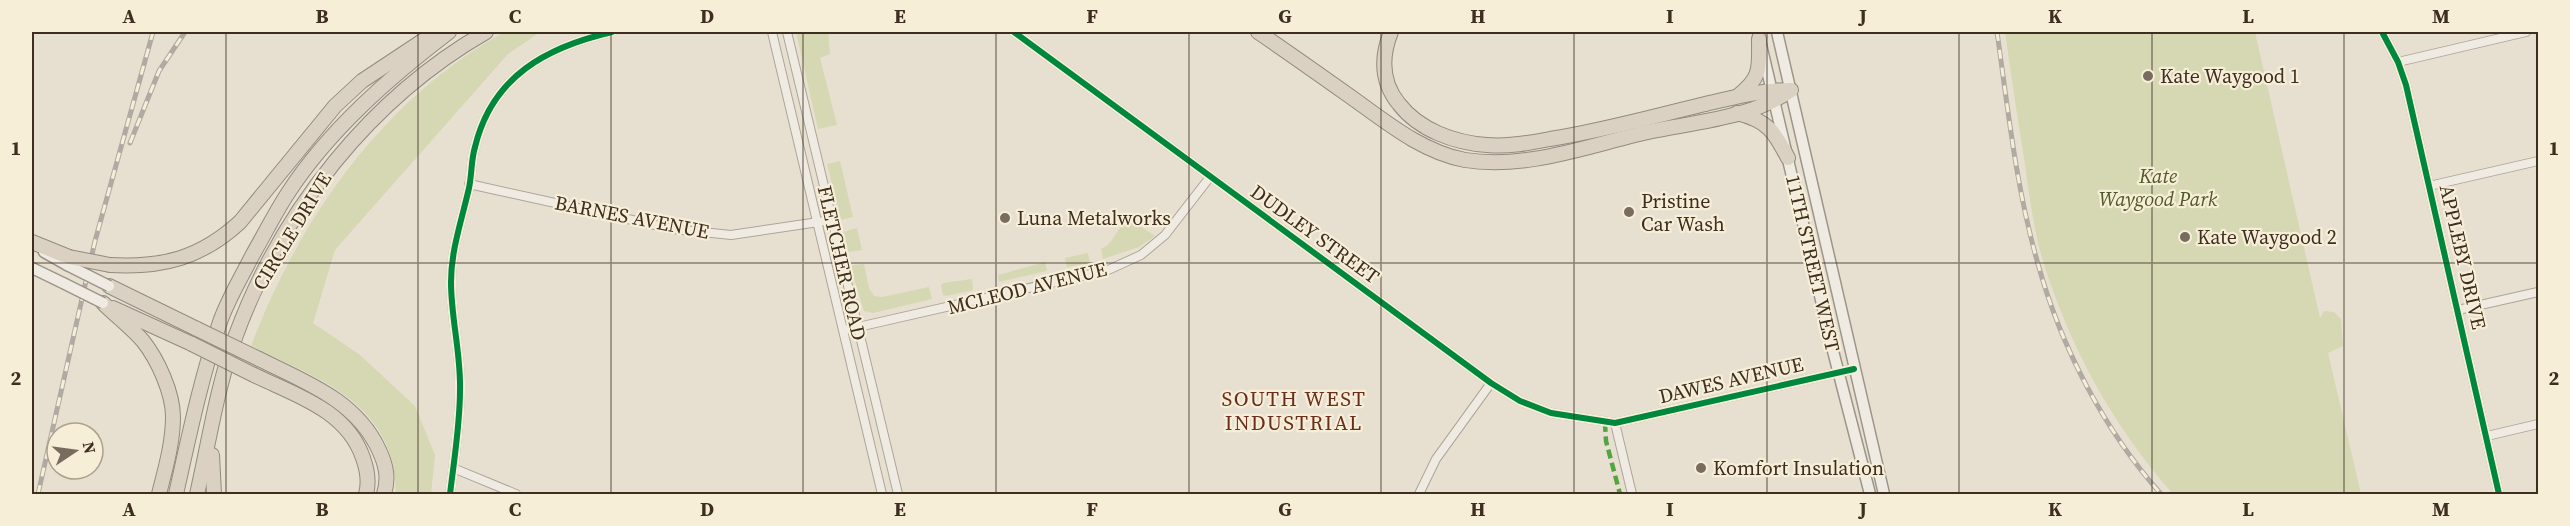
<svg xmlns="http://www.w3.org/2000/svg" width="2570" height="526" font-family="'Source Serif 4',serif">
<rect width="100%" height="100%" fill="#e7e0d1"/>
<g fill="#d6d7b3">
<path d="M 504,32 L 540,32 L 508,54 L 335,250 L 313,323 L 360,355 L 415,406 L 435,455 L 431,494 L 396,494 C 395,403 321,380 251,346 C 299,219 383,99 504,32 Z"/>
<polygon points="796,32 828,32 830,54 820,58 837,125 818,129"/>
<path d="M 2005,32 L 2255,32 L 2320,318 L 2324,311 L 2334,312 L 2341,319 L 2343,346 L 2328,353 L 2361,494 L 2173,494 C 2113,426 2070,348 2043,261 C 2033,228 2029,192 2024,158 C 2017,116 2011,74 2005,32 Z"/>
<polygon points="840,161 853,217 841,220 827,164"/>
<path d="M 1131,220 L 1155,236 L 1139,247 L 1103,259 L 1101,249 C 1115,244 1114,228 1131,220 Z"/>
<polygon points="857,228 862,250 848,252 843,232"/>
<polygon points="1088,253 1090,263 1067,267 1065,258"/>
<polygon points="1045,262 1047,271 999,282 998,275"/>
<polygon points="864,264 869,288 874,296 882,297 929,287 932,299 873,313 864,311 851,269 853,265"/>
<polygon points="972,279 973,290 946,296 943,295 941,286 943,283"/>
</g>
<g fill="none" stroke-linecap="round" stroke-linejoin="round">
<g stroke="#ada599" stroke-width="10">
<g id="minor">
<polyline points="772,32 882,494"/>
<polyline points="787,32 898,494"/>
<polyline points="1014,32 1491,383 1520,401 1551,413 1615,423 1854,369"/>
<polyline points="2382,32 2398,62 2406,85 2499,494"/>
<polyline points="2398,62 2526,32"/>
<polyline points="469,184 673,229 731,235 832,220"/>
<polyline points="2429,186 2538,161"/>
<polyline points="2458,310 2538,292"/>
<polyline points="845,330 1108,270 1141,255 1165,235 1210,177"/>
<polyline points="1615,423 1632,494"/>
<polyline points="2487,436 2538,424"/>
<polyline points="453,468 516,494"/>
<path d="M 450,494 C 454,460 460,425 460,390 C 461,354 451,318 451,282 C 451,250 462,219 469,188 C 472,174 471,160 475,147 C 492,76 547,47 612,32"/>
<polyline points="1419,494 1436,459 1491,383"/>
</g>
</g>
<g stroke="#9c958a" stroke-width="13">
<g id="secondary">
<polyline points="1758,32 1833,351 1870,494"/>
<polyline points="1777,32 1884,494"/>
<polyline points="44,252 67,265"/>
<polyline points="32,268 63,283"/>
</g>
</g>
<g stroke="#928b80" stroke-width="16">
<g id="motorway">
<path d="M 1258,32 C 1289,53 1320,75 1351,97 C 1386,122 1422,152 1465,160 C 1526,170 1590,145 1648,132 C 1695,122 1752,118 1791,90"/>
<path d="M 1391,32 C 1381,57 1381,82 1399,104 C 1419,130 1455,143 1487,145 C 1508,147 1530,143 1550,139 C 1601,131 1651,117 1701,105 C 1731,98 1760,90 1790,90"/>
<path d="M 1739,95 C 1762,77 1759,67 1759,39"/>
<path d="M 1737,113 C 1768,121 1774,131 1788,158"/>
<polyline points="32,242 69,257"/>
<path d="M 110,265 C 163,268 201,258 240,222 L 335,106 L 362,81 L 436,32"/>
<polyline points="109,286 197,329"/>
<path d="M 103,303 C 116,316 131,327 143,341 C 158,360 173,393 173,417 C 173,443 165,470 159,494"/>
<polyline points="113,308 192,344"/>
<path d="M 259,359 C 305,382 356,400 379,450 C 386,465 389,478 384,494"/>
<path d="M 254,375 C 295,395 347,410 363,458 C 367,469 369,483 366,494"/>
<polyline points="212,455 214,494"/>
<path d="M 176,494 C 189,436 201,378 220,322 C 228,299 241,278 252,256 C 264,235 275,213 288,193 C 329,130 390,77 449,32"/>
<path d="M 197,494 C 209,442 217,386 236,335 C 282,210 371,98 486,32"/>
</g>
</g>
<use href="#minor" stroke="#efebe3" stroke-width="8"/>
<use href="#secondary" stroke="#efebe3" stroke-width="10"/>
<use href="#motorway" stroke="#dad1c2" stroke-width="14"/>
<g stroke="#afaaa2" stroke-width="5">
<g id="rail">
<path d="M 1997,32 C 2008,109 2016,188 2038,264 C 2061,347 2104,430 2161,494"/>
<polyline points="130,143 159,71 185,32"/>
<polyline points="38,494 95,241 153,32"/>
</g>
</g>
<use href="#rail" stroke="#f7eed8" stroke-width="3" stroke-dasharray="9" stroke-linecap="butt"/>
<g stroke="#9c958a" stroke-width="13" stroke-linecap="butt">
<g id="secondary-bridge">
<polyline points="67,265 109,286"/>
<polyline points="63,283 103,303"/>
</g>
</g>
<g stroke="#928b80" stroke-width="16" stroke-linecap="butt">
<g id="motorway-bridge">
<polyline points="69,257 110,265"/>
<polyline points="197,329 259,359"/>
<polyline points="192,344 254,375"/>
</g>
</g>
<use href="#secondary-bridge" stroke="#efebe3" stroke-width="10"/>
<use href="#motorway-bridge" stroke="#dad1c2" stroke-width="14"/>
<polyline stroke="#54a441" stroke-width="4.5" stroke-dasharray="9 4.5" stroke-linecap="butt" points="1605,423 1606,441 1620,494"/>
<g stroke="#f7eed8" stroke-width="10">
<g id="cycleway">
<polyline points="1014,32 1491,383 1520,401 1551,413 1615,423 1854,369"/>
<polyline points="2382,32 2398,62 2406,85 2499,494"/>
<path d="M 450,494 C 454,460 460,425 460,390 C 461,354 451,318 451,282 C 451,250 462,219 469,188 C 472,174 471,160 475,147 C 492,76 547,47 612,32"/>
</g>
</g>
<use href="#cycleway" stroke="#00873e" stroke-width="6"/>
</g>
<path fill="none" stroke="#3d2e20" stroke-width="1.5" stroke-opacity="0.55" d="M 226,32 L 226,494M 418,32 L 418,494M 611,32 L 611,494M 803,32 L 803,494M 996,32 L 996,494M 1189,32 L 1189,494M 1381,32 L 1381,494M 1574,32 L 1574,494M 1767,32 L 1767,494M 1959,32 L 1959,494M 2152,32 L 2152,494M 2344,32 L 2344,494M 32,263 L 2538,263"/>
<g fill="#786c5e" stroke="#f7eed8" stroke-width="2">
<circle cx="2148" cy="76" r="6"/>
<circle cx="1629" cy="212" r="6"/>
<circle cx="1005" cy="218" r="6"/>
<circle cx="2185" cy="237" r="6"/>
<circle cx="1701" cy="468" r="6"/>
</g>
<g text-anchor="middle" stroke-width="4.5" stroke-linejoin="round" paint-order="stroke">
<g font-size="20" fill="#3d2e20" stroke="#f7eed8" text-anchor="start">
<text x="2160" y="83">Kate Waygood 1</text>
<text x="1641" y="208">Pristine<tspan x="1641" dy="23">Car Wash</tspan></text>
<text x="1017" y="225">Luna Metalworks</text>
<text x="2197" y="244">Kate Waygood 2</text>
<text x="1713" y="475">Komfort Insulation</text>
</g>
<g font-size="20" font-style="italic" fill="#4d5a26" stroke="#f7eed8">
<text x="2158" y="183">Kate<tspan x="2158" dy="23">Waygood Park</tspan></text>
</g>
<g font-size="20" fill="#3d2e20" stroke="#f7eed8">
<text transform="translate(632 217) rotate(11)" y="7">BARNES AVENUE</text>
<text transform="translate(292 231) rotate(-59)" y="7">CIRCLE DRIVE</text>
<text transform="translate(1315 234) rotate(36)" y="7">DUDLEY STREET</text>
<text transform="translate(2463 257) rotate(77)" y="7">APPLEBY DRIVE</text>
<text transform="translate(842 263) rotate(77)" y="7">FLETCHER ROAD</text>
<text transform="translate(1813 263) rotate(77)" y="7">11TH STREET WEST</text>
<text transform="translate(1027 288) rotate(-14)" y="7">MCLEOD AVENUE</text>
<text transform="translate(1731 380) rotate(-13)" y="7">DAWES AVENUE</text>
</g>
<g font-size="21" letter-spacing="1.5" fill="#6b2e1e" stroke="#f7eed8">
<text x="1294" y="406">SOUTH WEST<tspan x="1294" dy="24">INDUSTRIAL</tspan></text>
</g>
</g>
<rect width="2570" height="526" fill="none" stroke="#f7eed8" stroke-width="66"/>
<g transform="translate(75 451) rotate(77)"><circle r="28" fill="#f7eed8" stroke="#ada18e" stroke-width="1.5"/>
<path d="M0-4.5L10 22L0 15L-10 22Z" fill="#786c5e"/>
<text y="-9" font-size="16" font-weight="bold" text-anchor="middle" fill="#3d2e20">N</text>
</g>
<rect x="33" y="33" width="2504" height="460" fill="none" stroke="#3d2e20" stroke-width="2"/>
<g font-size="20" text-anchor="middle" font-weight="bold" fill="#3d2e20">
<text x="129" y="23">A</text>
<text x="322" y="23">B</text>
<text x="515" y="23">C</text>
<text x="707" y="23">D</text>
<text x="900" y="23">E</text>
<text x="1092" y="23">F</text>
<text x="1285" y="23">G</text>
<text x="1478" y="23">H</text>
<text x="1670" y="23">I</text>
<text x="1863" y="23">J</text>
<text x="2055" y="23">K</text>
<text x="2248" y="23">L</text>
<text x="2441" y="23">M</text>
<text x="16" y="155">1</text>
<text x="2554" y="155">1</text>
<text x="16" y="385">2</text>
<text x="2554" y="385">2</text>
<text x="129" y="516">A</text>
<text x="322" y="516">B</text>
<text x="515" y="516">C</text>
<text x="707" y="516">D</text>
<text x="900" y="516">E</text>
<text x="1092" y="516">F</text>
<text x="1285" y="516">G</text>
<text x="1478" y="516">H</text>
<text x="1670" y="516">I</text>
<text x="1863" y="516">J</text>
<text x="2055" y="516">K</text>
<text x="2248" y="516">L</text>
<text x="2441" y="516">M</text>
</g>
</svg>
